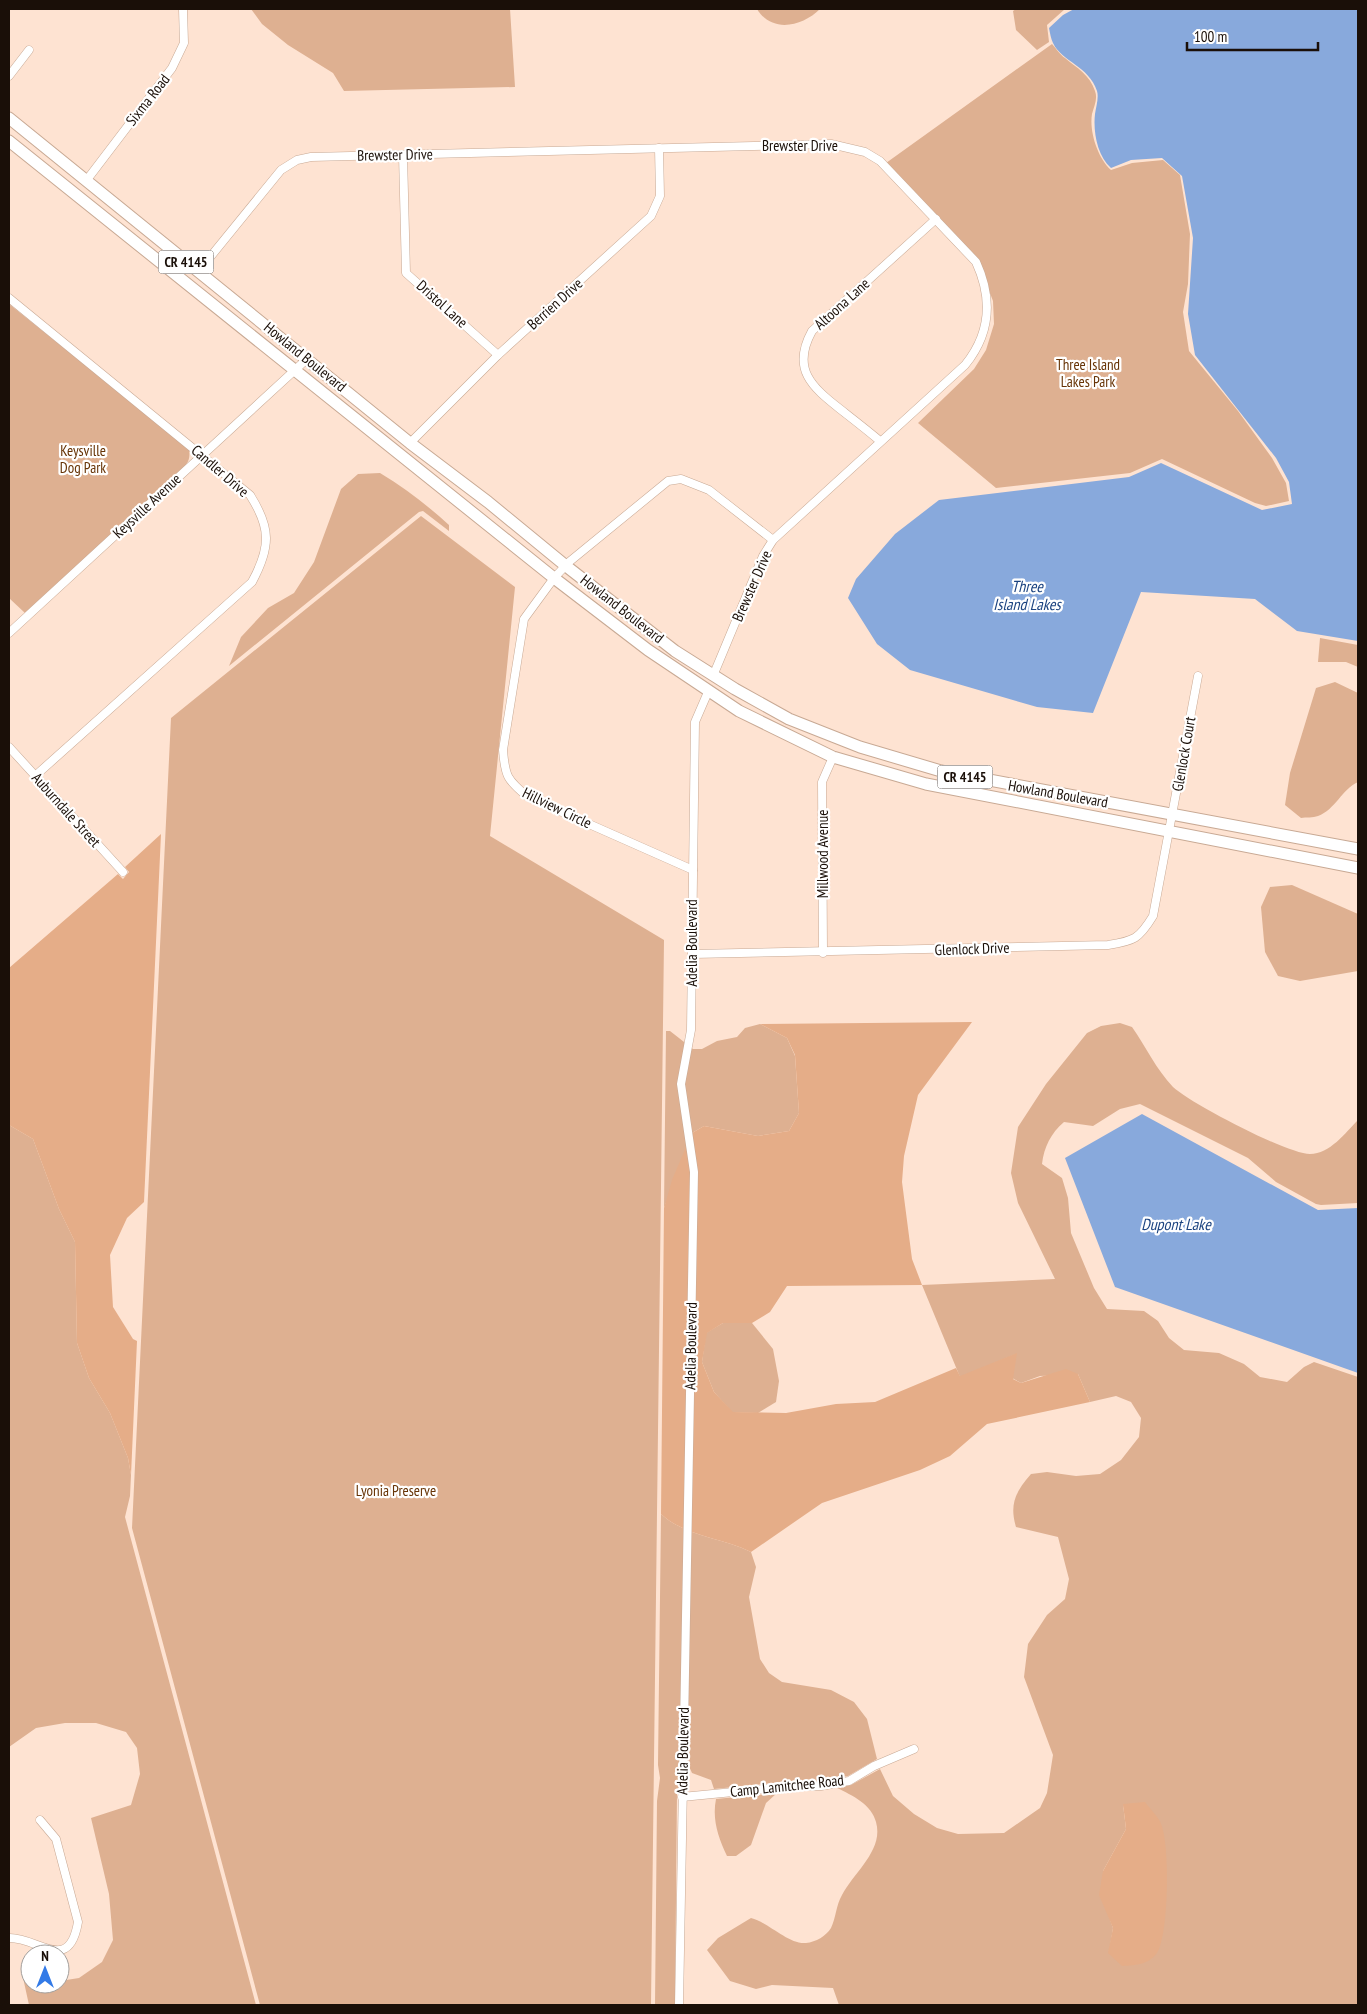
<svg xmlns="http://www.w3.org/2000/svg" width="1367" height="2014" font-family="'PT Sans Narrow',sans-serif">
<rect width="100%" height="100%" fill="#fee3d2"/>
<g fill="#deb091" fill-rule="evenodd">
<polygon points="251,9 510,9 515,87 344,91 333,73 288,45 262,24"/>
<path d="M 757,9 L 820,9 C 803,26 772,34 757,9 Z"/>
<polygon points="1016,9 1065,9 1047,25 1049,42 1037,50 1016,30 1013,11"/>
<path d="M 1052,44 C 1056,48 1060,55 1065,58 C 1077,68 1090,75 1095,91 C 1098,99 1094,106 1092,114 C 1089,132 1098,158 1111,170 L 1132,163 L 1163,160 L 1180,175 L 1190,234 L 1188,284 L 1183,312 L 1189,351 L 1238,411 L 1272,458 L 1286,483 L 1289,501 L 1266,506 L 1255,503 L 1162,459 L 1130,473 L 996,488 L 918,423 L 974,369 L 986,350 L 994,324 L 993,301 L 978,262 L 886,163 Z"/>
<path d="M 9,304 L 166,430 L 189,450 C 191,461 186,465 179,473 L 25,613 L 9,598 Z"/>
<path d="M 380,473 C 405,488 427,505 449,525 L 449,531 L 423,511 L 419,512 L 229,666 L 241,637 L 268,608 L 294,593 L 314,562 L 341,489 L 358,474 Z"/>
<polygon points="421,516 515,587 490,836 664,940 651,2005 260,2005 132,1528 171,718"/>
<polygon points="1320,638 1358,645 1358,667 1346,662 1318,662"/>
<path d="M 1335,682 L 1358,693 L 1358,782 C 1342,789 1335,810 1318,816 C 1313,818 1306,817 1301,818 L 1285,805 L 1290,773 L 1316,688 Z"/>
<polygon points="1292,885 1358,914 1358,971 1300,981 1278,976 1265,952 1261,907 1270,887"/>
<path d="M 1120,1023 L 1132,1027 C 1146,1047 1156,1069 1173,1087 C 1190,1103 1287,1154 1310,1154 C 1330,1154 1345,1133 1358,1120 L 1358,1203 L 1321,1205 L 1316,1204 L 1276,1182 L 1248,1158 L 1140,1104 L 1120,1109 L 1093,1126 L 1064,1122 C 1051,1133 1044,1147 1042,1164 L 1062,1178 L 1068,1198 L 1071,1233 L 1094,1288 L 1107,1309 L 1144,1311 L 1158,1321 L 1169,1338 L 1184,1350 L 1219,1353 L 1244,1364 L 1260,1377 L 1287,1382 L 1304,1367 L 1314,1362 L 1358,1377 L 1358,2005 L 839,2005 L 833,1988 L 772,1985 L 756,1989 L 730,1981 L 707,1950 L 718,1938 L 751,1918 C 768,1922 789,1945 806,1943 C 816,1942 826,1936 831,1928 C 836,1918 836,1905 842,1895 C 854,1872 884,1850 876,1822 C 872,1805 852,1795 837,1788 L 851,1785 L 880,1769 L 893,1796 L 914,1814 L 937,1828 L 958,1834 L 1004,1833 L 1040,1808 L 1047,1793 L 1053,1755 L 1024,1677 L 1028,1644 L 1047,1615 L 1065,1599 L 1069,1579 L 1058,1537 L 1016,1527 C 1009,1504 1016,1491 1031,1474 L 1047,1472 L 1076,1476 L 1100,1474 L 1121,1460 L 1139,1437 L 1141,1418 L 1131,1402 L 1116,1396 L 1090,1402 L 1078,1374 L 1040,1376 L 1021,1383 L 1012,1378 L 1016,1354 L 960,1377 L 922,1285 L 1055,1279 L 1018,1203 L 1011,1173 L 1018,1127 L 1046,1084 L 1087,1033 L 1101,1026 ZM 1123,1804 L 1157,1953 L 1109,1953 L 1113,1928 L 1108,1914 L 1103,1871 L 1126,1829 Z"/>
<polygon points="760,1024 787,1038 795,1056 799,1113 789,1131 758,1136 704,1126 692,1133 664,1208 666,1031 670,1031 693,1049 702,1049 717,1041 737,1037 745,1028"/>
<polygon points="9,1125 33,1139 59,1209 75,1242 77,1343 89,1378 110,1413 128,1458 131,1475 130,1496 125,1517 256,2005 29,2005 22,1973 30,1976 30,1984 60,1984 60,1981 79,1978 102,1962 113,1940 109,1894 91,1818 131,1805 140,1774 137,1748 126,1732 96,1723 65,1723 36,1728 9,1747"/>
<polygon points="723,1323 752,1323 773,1349 779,1381 776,1402 758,1413 732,1412 714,1392 702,1362 706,1333"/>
<path d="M 661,1514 C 686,1537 721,1537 751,1552 L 756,1567 L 749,1597 L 760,1659 L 769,1673 L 782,1682 L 831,1690 L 854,1702 L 867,1719 L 877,1759 L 848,1776 L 821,1781 L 784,1782 L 714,1789 L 711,1780 L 692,1773 L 687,1762 L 685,1791 L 677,1792 L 675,2005 L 655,2005 L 657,1801 L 660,1778 L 658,1765 Z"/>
<path d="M 777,1793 L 766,1803 L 751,1845 L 736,1856 L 727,1856 C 718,1837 712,1819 716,1799 Z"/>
</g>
<g fill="#e5ad88">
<polygon points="161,834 144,1202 127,1218 110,1255 113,1307 133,1339 137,1341 131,1475 128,1458 110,1413 89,1378 77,1343 75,1242 59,1209 33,1139 9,1125 9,968 118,874 123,879 129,872 125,867"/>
<path d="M 972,1022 L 918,1095 L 904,1156 L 902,1182 L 912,1259 L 922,1285 L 787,1286 L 770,1312 L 752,1323 L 723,1323 L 707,1333 L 702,1362 L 714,1392 L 733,1412 L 786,1413 L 836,1404 L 875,1402 L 956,1368 L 960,1376 L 1017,1353 L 1013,1379 L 1021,1383 L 1066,1369 L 1078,1374 L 1090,1402 L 987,1424 L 950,1456 L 920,1470 L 822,1503 L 751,1552 C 721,1537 686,1537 661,1514 L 664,1208 L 672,1180 L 692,1133 L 704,1126 L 758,1136 L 789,1131 L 799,1113 L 795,1055 L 787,1038 L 760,1024 Z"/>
<path d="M 1145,1802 C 1150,1809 1158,1816 1161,1824 C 1170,1844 1169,1936 1157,1953 C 1148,1965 1136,1965 1122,1966 L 1108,1953 L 1113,1928 L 1099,1895 L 1103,1871 L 1126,1829 L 1123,1804 Z"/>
</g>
<g fill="#88a9dc">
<path d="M 1074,9 L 1358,9 L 1358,641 L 1297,631 L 1255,599 L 1141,592 L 1093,713 L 1037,707 L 910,670 L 877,644 L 848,598 L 856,579 L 895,534 L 939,500 L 1129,477 L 1161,463 L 1262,510 L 1292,504 L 1289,482 L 1276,458 L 1195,355 L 1188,314 L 1193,238 L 1182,176 L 1162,158 L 1131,160 L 1111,168 C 1097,156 1093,131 1095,114 C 1096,107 1099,98 1097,91 C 1089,66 1062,62 1053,43 C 1051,39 1050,33 1049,28 L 1063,15 Z"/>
<polygon points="1142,1114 1318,1210 1358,1208 1358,1373 1115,1287 1065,1158"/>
</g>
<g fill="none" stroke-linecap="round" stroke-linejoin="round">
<g stroke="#c8a994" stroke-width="9">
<g id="street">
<polyline points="9,76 29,50"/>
<polyline points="403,155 406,273 498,355"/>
<polyline points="86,181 172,68 184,43 183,9"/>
<path d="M 198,272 L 281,170 L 297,160 L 311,157 L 831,144 L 865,152 L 880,161 L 976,262 C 993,299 991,333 965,365 L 773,540 L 763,556 L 713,676"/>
<path d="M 9,298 L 250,495 C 271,528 271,547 252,582 L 35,776"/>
<path d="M 880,441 C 867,430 854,420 840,409 C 812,387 791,369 812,331 L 936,219"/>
<polyline points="410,443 498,355 651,216 660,196 659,148"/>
<polyline points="9,633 308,358"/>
<polyline points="9,747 123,872"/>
<path d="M 693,870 L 528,797 C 507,780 505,776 503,750 L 524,619 L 554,578 L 569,562 L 668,481 L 681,479 L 709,490 L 773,540"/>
<polyline points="823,953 822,782 833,757"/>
<path d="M 693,954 L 1108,945 C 1134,941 1139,939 1153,916 L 1198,676"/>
<polyline points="682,1797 785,1787 821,1786 849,1781 874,1766 914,1749"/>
<path d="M 9,1938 C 38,1937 69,1975 78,1922 L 56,1839 L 40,1820"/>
<polyline points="679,2005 694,1172 681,1084 691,1030 695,722 708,692"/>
</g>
</g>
<g stroke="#c8a994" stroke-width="13">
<g id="primary">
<polyline points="9,118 410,443 488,502 566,566 675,651 735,689 789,719 860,747 941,771 1358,849"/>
<polyline points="9,141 554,578 648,650 739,711 833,757 926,784 1358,868"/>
</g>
</g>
<use href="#street" stroke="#fff" stroke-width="8"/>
<use href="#primary" stroke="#fff" stroke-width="11"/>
</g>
<g text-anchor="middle" stroke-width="4.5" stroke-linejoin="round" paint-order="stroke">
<g fill="#fff" stroke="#5f5752" stroke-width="1">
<rect x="158.5" y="250.5" width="55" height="23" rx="4"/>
<rect x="937.5" y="765.5" width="55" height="23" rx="4"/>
</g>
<g font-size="14" font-weight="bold" fill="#1a0f08">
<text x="186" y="267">CR 4145</text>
<text x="965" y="782">CR 4145</text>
</g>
<g font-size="15" fill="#1a0f08" stroke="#fff">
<text transform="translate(148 100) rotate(-52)" y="5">Sixma Road</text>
<text x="800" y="151">Brewster Drive</text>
<text transform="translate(395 155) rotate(-1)" y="5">Brewster Drive</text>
<text transform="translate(442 304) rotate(42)" y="5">Dristol Lane</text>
<text transform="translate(555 304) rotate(-42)" y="5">Berrien Drive</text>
<text transform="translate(842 304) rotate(-42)" y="5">Altoona Lane</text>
<text transform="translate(305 357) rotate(39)" y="5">Howland Boulevard</text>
<text transform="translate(220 471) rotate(41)" y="5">Candler Drive</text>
<text transform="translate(147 506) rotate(-43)" y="5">Keysville Avenue</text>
<text transform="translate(752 586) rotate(-66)" y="5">Brewster Drive</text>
<text transform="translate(622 609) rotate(38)" y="5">Howland Boulevard</text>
<text transform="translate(1184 754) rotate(-80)" y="5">Glenlock Court</text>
<text transform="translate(1058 794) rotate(10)" y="5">Howland Boulevard</text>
<text transform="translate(557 808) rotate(26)" y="5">Hillview Circle</text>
<text transform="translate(66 810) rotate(48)" y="5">Auburndale Street</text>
<text transform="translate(823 854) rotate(-90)" y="5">Millwood Avenue</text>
<text transform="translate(692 943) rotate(-90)" y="5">Adelia Boulevard</text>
<text transform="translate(972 949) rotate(-2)" y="5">Glenlock Drive</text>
<text transform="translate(691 1346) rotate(-89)" y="5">Adelia Boulevard</text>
<text transform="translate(683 1751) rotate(-89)" y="5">Adelia Boulevard</text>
<text transform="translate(787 1786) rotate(-6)" y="5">Camp Lamitchee Road</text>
</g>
<g font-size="15" fill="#673406" stroke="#fff">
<text x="1088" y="370">Three Island<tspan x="1088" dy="17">Lakes Park</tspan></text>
<text x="83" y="456">Keysville<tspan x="83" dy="17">Dog Park</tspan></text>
<text x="396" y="1496">Lyonia Preserve</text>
</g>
<g font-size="16" font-style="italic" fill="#1b4380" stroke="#fff">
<text x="1027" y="592">Three<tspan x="1027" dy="18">Island Lakes</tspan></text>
<text x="1176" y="1230">Dupont Lake</text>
</g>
</g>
<rect width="1367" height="2014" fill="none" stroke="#1a0f08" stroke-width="20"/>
<g transform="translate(45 1969)"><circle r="24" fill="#ffffff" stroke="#a39f9c"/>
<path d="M0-4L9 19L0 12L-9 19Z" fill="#327ae7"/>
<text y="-8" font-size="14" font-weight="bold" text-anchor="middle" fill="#1a0f08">N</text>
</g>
<path d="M1187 42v8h131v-8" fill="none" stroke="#1a0f08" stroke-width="2.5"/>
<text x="1194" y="42" font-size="15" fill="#1a0f08" stroke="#ffffff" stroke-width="4" paint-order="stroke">100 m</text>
</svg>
